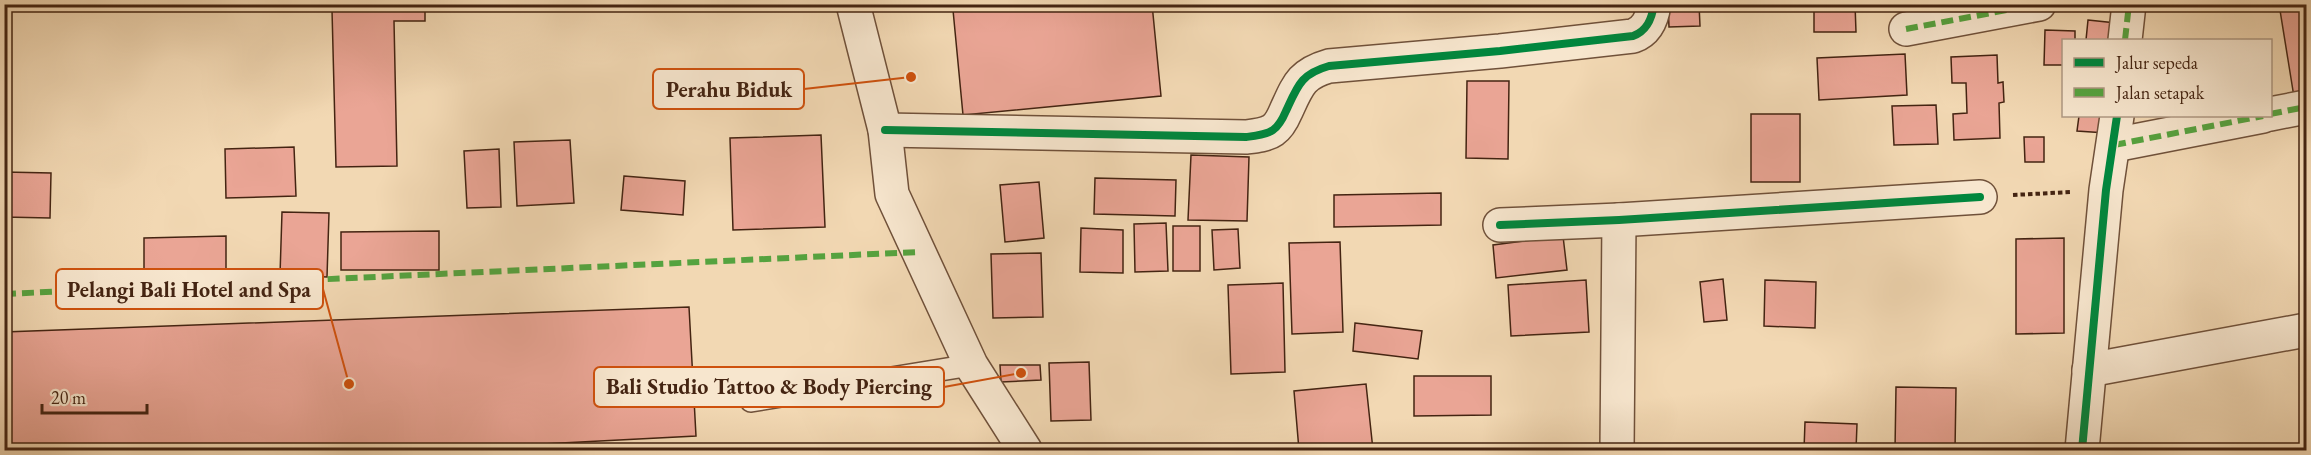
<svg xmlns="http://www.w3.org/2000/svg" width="2311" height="455" font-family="'EB Garamond',serif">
<rect width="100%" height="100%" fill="#f2d8b3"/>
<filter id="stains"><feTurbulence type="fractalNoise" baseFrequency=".00333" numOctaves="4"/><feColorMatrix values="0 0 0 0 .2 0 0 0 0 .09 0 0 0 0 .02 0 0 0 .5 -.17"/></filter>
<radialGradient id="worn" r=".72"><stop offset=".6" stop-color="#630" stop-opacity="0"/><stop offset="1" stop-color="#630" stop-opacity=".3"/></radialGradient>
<g fill="#eaa595" stroke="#442412" stroke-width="1.5">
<polygon points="365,4 425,4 425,21 394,21 397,166 336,167 332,10 365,8"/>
<polygon points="1012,4 1152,4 1161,96 963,115 953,10"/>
<polygon points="1668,4 1699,4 1700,26 1669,27"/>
<polygon points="1814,4 1855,4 1856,32 1814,32"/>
<polygon points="1901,4 1922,4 1923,16 1902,18"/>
<polygon points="2279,4 2306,4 2306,95 2294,97"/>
<polygon points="2088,20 2116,23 2114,40 2086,40"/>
<polygon points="2045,30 2075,31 2075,40 2064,40 2064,65 2044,65"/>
<polygon points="1905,54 1907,95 1819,100 1817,58"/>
<polygon points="1997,55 1998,83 2003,82 2004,102 1999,103 2000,138 1954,140 1953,114 1967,113 1966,83 1952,83 1951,57"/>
<polygon points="1467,81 1509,81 1508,159 1466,158"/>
<polygon points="1936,105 1938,144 1894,145 1892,106"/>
<rect x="1751" y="114" width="49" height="68"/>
<polygon points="2079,116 2107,116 2106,133 2077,131"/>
<polygon points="821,135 825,227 733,230 730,138"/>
<polygon points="2024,137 2044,137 2044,162 2025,162"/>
<polygon points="570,140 574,203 517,206 514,142"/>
<polygon points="294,147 296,196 226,198 225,149"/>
<polygon points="499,149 501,207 467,208 464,151"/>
<polygon points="1191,155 1249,157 1247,221 1188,220"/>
<polygon points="4,172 51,173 50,218 4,217"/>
<polygon points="624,176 685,181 683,215 621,210"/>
<polygon points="1095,178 1176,180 1175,216 1094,214"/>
<polygon points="1039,182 1044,238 1005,242 1000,185"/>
<polygon points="1441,193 1441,225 1334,227 1334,195"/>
<polygon points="282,212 329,213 327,277 280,275"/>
<polygon points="1166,223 1168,271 1135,272 1134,224"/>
<rect x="1173" y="226" width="27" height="45"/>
<polygon points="1081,228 1123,230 1123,273 1080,272"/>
<polygon points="1238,229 1240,268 1214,270 1212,230"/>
<polygon points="439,231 439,270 341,270 341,232"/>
<polygon points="226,236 226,272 144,274 144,238"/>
<polygon points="1563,236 1567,270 1496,278 1493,245"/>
<polygon points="2064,238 2064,333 2016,334 2016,239"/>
<polygon points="1340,242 1343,332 1292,334 1289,243"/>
<polygon points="1041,253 1043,317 993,318 991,254"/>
<polygon points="1723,279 1727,320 1704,322 1700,282"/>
<polygon points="1586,280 1589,332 1511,336 1508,285"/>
<polygon points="1765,280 1816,282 1815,328 1764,326"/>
<polygon points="1283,283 1285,372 1231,374 1228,285"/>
<polygon points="689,307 696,436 427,450 4,450 4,332"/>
<polygon points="1355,323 1422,331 1418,359 1353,351"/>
<polygon points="1089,362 1091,420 1051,421 1049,363"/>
<polygon points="1000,365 1040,365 1041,380 1001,382"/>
<polygon points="1414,376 1491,376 1491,415 1414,416"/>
<polygon points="1366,384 1373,450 1299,450 1294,391"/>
<polygon points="1896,387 1956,388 1955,450 1895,450"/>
<polygon points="1805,422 1857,424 1856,450 1804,450"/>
<polygon points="1587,447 1587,450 1555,450 1555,449"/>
<rect x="640" y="448" width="40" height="2"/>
</g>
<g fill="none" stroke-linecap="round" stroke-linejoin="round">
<g stroke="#70513a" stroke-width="24">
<polyline id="service" points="751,401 971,365"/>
</g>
<g stroke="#70513a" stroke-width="36">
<g id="minor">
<polyline points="853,4 885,130 892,194 971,365 1025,450"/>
<polyline points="1906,29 2039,4"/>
<polyline points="2125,40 2129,4"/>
<polyline points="2270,114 2306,107"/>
<path d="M 885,130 L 1246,137 C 1255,136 1266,135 1273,130 C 1279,126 1283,118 1286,111 C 1298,85 1301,74 1329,66 L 1500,51 L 1633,36 C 1647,31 1652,19 1654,4"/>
<polyline points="2114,145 2263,116"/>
<polyline points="1500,225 1619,220 1980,197"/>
<polyline points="2089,370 2306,330"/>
<polyline points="1617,450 1619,220"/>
<polyline points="2082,450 2106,190 2117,116"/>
</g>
</g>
<polyline stroke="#442412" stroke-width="4" stroke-dasharray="4.5 3" stroke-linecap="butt" points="2013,195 2072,192"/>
<use href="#service" stroke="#f7e6ce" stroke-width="21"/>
<use href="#minor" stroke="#f7e6ce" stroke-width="33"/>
<g stroke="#55a33f" stroke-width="6" stroke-dasharray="12 6" stroke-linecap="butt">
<polyline points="1906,29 2039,4"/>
<polyline points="2125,40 2129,4"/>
<polyline points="2270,114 2306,107"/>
<polyline points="2114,145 2263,116"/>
<polyline points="4,294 918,252"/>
</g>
<g stroke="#f7e6ce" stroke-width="11">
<g id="cycleway">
<path d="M 885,130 L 1246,137 C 1255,136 1266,135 1273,130 C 1279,126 1283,118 1286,111 C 1298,85 1301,74 1329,66 L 1500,51 L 1633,36 C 1647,31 1652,19 1654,4"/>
<polyline points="1500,225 1619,220 1980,197"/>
<polyline points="2082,450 2106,190 2117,116"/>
</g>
</g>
<use href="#cycleway" stroke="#00873e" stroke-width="8"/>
</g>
<path fill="none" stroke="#cf510d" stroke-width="2" d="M911 77L804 89M349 384L323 289M1021 373L944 387"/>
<g fill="#cf510d" stroke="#f7e6ce" stroke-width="2">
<circle cx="911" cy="77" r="6"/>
<circle cx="349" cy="384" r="6"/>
<circle cx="1021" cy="373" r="6"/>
</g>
<g fill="#f7e6ce" stroke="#cf510d" stroke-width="2">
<rect x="653" y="69" width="151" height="40" rx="6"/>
<rect x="56" y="269" width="267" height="40" rx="6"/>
<rect x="594" y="367" width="350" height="40" rx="6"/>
</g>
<g font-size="22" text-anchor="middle" font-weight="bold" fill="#442412">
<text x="729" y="97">Perahu Biduk</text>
<text x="189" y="297">Pelangi Bali Hotel and Spa</text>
<text x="769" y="394">Bali Studio Tattoo &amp; Body Piercing</text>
</g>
<rect width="2311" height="455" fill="none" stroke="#f2d8b3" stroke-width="24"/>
<rect x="6" y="6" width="2299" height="443" fill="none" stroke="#442412" stroke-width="3"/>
<rect x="12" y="12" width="2287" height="431" fill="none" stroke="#442412" stroke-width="1.5"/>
<rect x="2062" y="39" width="210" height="78" fill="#f7e6ce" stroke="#af9883" stroke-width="1.5"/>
<rect x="2074" y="58" width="30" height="9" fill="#00873e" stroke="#af9883" stroke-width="1.5"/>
<text x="2116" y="69" font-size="18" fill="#442412">Jalur sepeda</text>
<rect x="2074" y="88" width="30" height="9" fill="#55a33f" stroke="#af9883" stroke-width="1.5"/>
<text x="2116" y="99" font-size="18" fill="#442412">Jalan setapak</text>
<path d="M42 404v9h105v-9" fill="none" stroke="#442412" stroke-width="3"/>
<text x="51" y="404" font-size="18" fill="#442412" stroke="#f7e6ce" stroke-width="4.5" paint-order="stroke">20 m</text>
<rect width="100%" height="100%" filter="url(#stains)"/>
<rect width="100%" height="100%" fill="url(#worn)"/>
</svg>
